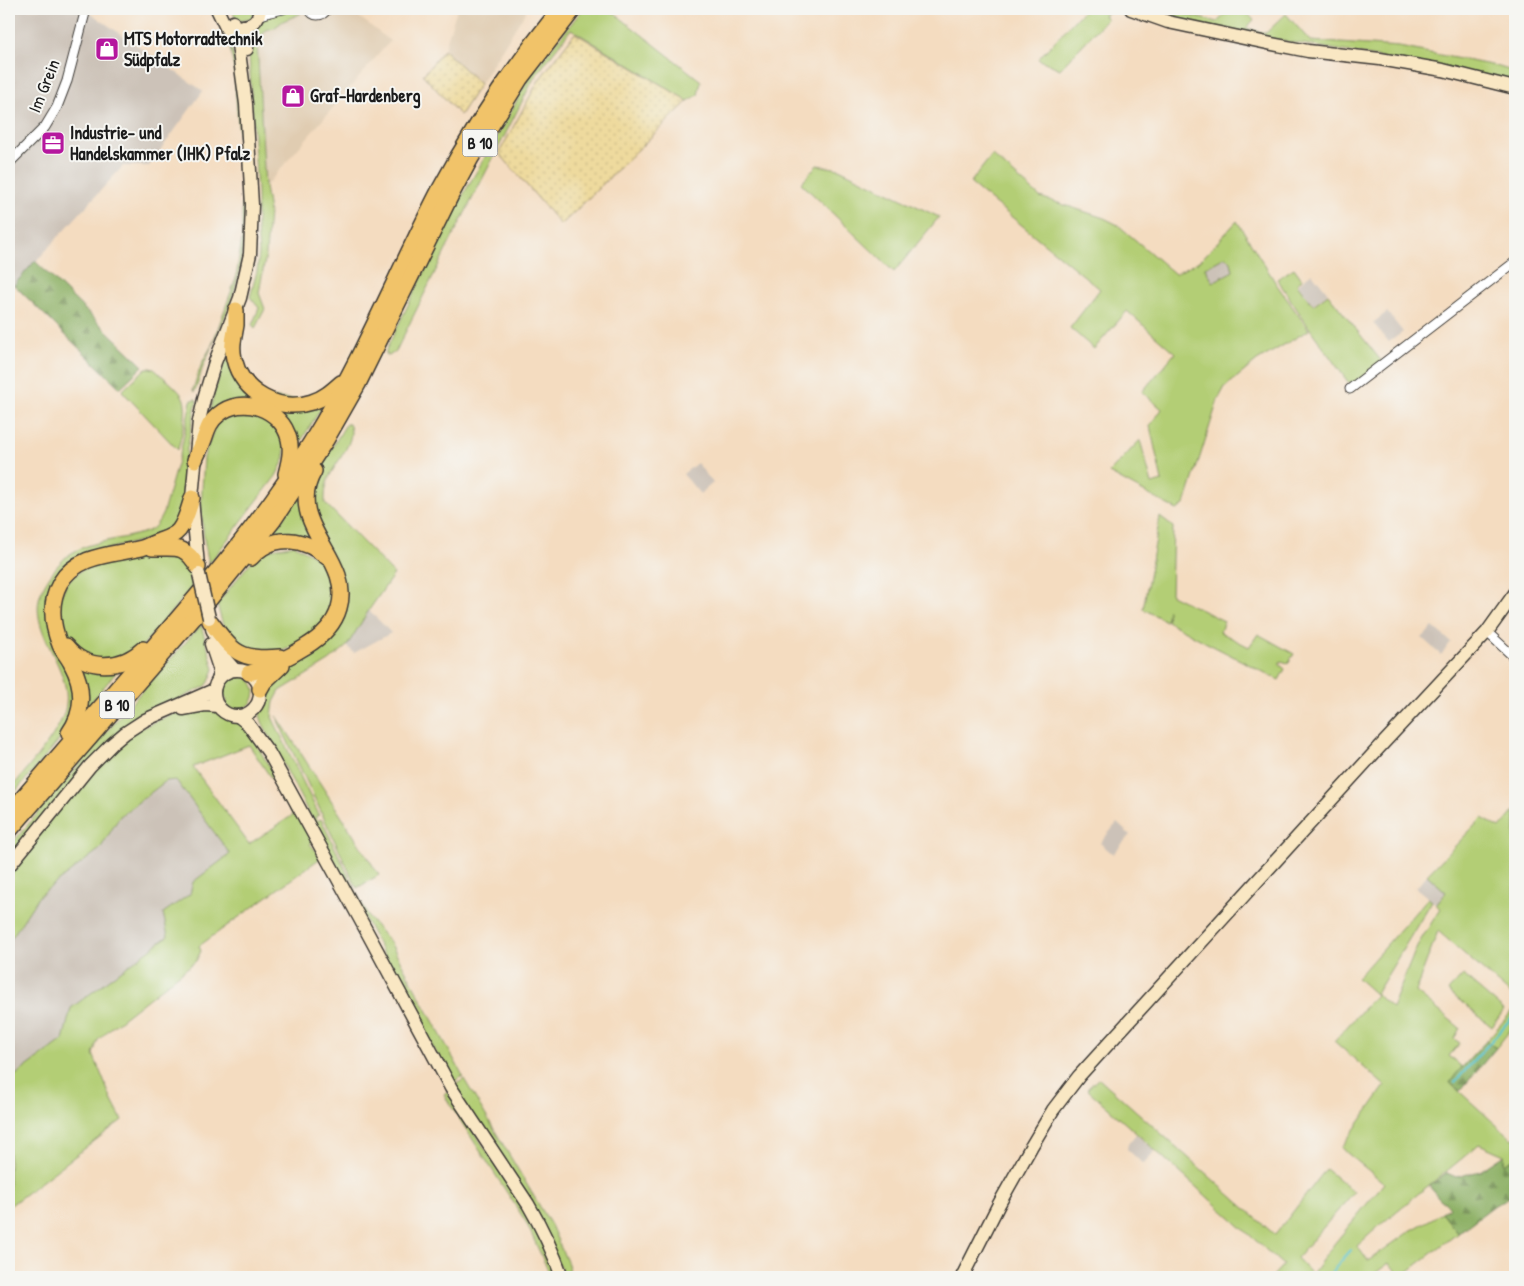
<svg xmlns="http://www.w3.org/2000/svg" width="1524" height="1286" font-family="'Patrick Hand',sans-serif">
<defs>
<pattern id="forest-firs" width="22" height="20" patternUnits="userSpaceOnUse" patternTransform="scale(1.25)"><rect width="22" height="20" fill="#8eb166"/><path d="M5 1l3.5 6h-7zM16 11l3.5 6h-7z" fill="#738f53"/></pattern>
<pattern id="sand-dots" width="8" height="8" patternUnits="userSpaceOnUse" patternTransform="scale(1.25)"><rect width="8" height="8" fill="#eeda9e"/><path d="M2 2h.1M6 6h.1" fill="none" stroke="#ccba88" stroke-width="1.8" stroke-linecap="round"/></pattern>
</defs>
<rect width="100%" height="100%" fill="#f6f6f2"/>
<filter id="ink" filterUnits="userSpaceOnUse"><feTurbulence type="fractalNoise" baseFrequency=".02" numOctaves="2"/><feDisplacementMap in="SourceGraphic" scale="10" xChannelSelector="R" yChannelSelector="G"/><feConvolveMatrix kernelMatrix="1 2 1 2 8 2 1 2 1" color-interpolation-filters="sRGB"/></filter>
<filter id="wash" filterUnits="userSpaceOnUse"><feTurbulence type="fractalNoise" baseFrequency=".0096" numOctaves="4" result="noise"/><feDisplacementMap in="SourceGraphic" scale="20" xChannelSelector="R" yChannelSelector="G"/><feGaussianBlur stdDeviation="1.12" result="paint"/><feColorMatrix in="noise" values="0 0 0 0 0 0 0 0 0 0 0 0 0 0 0 0 0 1.4 0 .05"/><feComposite in="paint" operator="in"/></filter>
<g filter="url(#wash)">
<rect width="100%" height="100%" fill="#f4dcc0"/>
<g fill="#e0ccb1">
<polygon points="277,9 349,9 390,41 265,187 257,41 260,35 278,19"/>
<polygon points="457,9 525,9 526,11 480,84 444,50"/>
</g>
<g fill="#ccc2b8">
<polygon points="9,9 81,9 89,12 203,91 149,166 123,166 9,291"/>
<polygon points="1225,257 1231,262 1233,271 1213,282 1205,268"/>
<polygon points="1312,273 1328,293 1313,304 1298,284"/>
<polygon points="1387,312 1403,332 1389,342 1373,323"/>
<polygon points="697,463 713,483 700,494 683,474"/>
<polygon points="369,610 391,633 354,653 347,646"/>
<polygon points="1433,627 1451,642 1441,655 1422,638"/>
<polygon points="176,780 231,854 193,882 190,894 163,913 168,936 71,1008 63,1040 9,1080 9,942 39,896 100,849 120,816 166,781"/>
<polygon points="1117,823 1130,835 1113,854 1100,843"/>
<polygon points="1427,875 1447,891 1436,904 1416,888"/>
<polygon points="1136,1134 1155,1151 1143,1164 1127,1149 1128,1144"/>
</g>
<g fill="#b3ce74" stroke="#687548" fill-rule="evenodd">
<polygon points="232,9 256,9 252,18 241,21 235,17"/>
<polygon points="583,9 609,9 701,81 698,95 688,101 571,29 534,78 446,250 396,351 389,356 386,354 386,350 456,207 511,112 530,75"/>
<polygon points="1085,9 1113,9 1104,15 1107,19 1060,69 1038,59"/>
<polygon points="1140,9 1161,9 1217,22 1231,9 1243,9 1254,20 1246,28 1266,33 1286,14 1310,41 1399,47 1496,66 1515,72 1515,83 1350,52 1230,32"/>
<polygon points="300,10 300,14 283,21 274,28 266,30 257,41 265,187 269,211 266,254 259,293 265,309 255,328 252,325 259,308 250,297 257,271 259,253 257,230 257,193 248,38 251,27 273,13"/>
<path d="M 229,43 C 238,54 242,121 240,137 L 239,137 L 234,69 Z"/>
<path d="M 992,155 L 1040,197 L 1104,218 L 1118,225 L 1175,274 L 1201,260 L 1237,221 L 1277,285 L 1309,330 L 1257,361 L 1225,387 L 1218,400 L 1185,504 L 1177,510 L 1109,473 L 1140,440 L 1152,484 L 1162,481 L 1150,426 L 1162,409 L 1142,392 L 1175,353 L 1127,311 L 1094,349 L 1070,328 L 1100,289 L 970,183 ZM 1225,257 L 1231,262 L 1233,271 L 1213,282 L 1205,268 Z"/>
<polygon points="817,165 839,169 939,217 894,272 801,183"/>
<path d="M 242,169 L 244,174 C 246,208 246,240 239,274 C 232,305 217,334 204,364 C 200,373 199,384 194,392 L 193,390 L 196,380 L 202,363 L 212,345 L 236,278 L 242,238 Z"/>
<polygon points="1294,268 1302,279 1297,284 1313,305 1328,294 1382,362 1353,384 1348,382 1310,329 1277,279"/>
<polygon points="228,350 255,396 325,402 296,449 264,405 208,419 214,393"/>
<path d="M 146,368 L 150,368 L 154,369 C 163,377 174,385 181,394 C 191,407 181,435 178,450 L 122,391 Z"/>
<path d="M 195,399 L 197,400 L 187,449 L 182,508 L 177,525 L 161,536 L 103,550 L 49,594 L 77,690 L 68,729 L 51,750 L 9,799 L 9,791 C 25,771 59,734 65,710 C 76,666 19,627 45,584 C 50,575 58,564 66,557 C 83,543 110,541 131,536 C 138,534 146,533 152,529 C 157,525 160,519 163,513 L 181,450 L 191,401 Z"/>
<polygon points="260,411 283,432 285,458 276,476 209,564 204,539 201,508 204,457 217,420 225,414"/>
<path d="M 346,424 L 349,424 C 358,441 334,463 328,480 C 325,488 325,496 325,503 L 394,574 L 369,610 L 347,646 L 329,661 L 280,691 L 274,702 L 272,717 L 319,815 L 315,817 L 317,821 L 321,819 L 369,918 L 390,942 L 463,1076 L 452,1083 L 307,810 L 262,722 L 260,715 L 261,708 L 266,686 L 270,681 L 344,615 L 310,495 L 320,468 Z"/>
<polygon points="303,491 319,545 269,538"/>
<polygon points="1160,517 1173,527 1171,595 1224,621 1220,632 1249,647 1258,634 1294,654 1288,663 1281,661 1279,664 1285,669 1279,680 1205,642 1167,621 1168,610 1166,621 1143,609"/>
<path d="M 295,545 L 326,563 C 329,571 336,583 335,592 C 333,623 303,647 273,653 C 268,653 263,652 258,652 C 253,651 247,652 243,650 C 225,640 222,622 217,604 L 250,563 L 265,550 Z"/>
<polygon points="176,552 189,564 191,572 189,573 192,587 144,644 127,657 95,660 75,650 63,635 57,605 67,582 88,565 136,555"/>
<polygon points="201,625 214,669 209,682 206,686 144,716 9,858 9,847 127,708"/>
<polygon points="75,661 119,669 83,712"/>
<path d="M 233,674 C 245,673 252,679 255,690 C 255,708 240,713 225,706 L 227,701 L 222,690 L 219,690 L 223,680 Z"/>
<path d="M 215,709 L 225,717 L 236,720 L 247,728 L 313,841 L 310,844 L 322,857 L 199,946 L 201,951 L 196,961 L 111,1028 L 98,1040 L 93,1054 L 112,1101 L 122,1120 L 11,1205 L 9,1202 L 9,1080 L 63,1040 L 71,1008 L 168,936 L 163,913 L 190,894 L 193,882 L 230,854 L 176,780 L 166,781 L 120,816 L 100,849 L 39,896 L 9,942 L 9,871 L 92,768 L 132,732 L 175,713 L 189,710 ZM 249,745 L 271,778 L 293,815 L 249,844 L 193,767 Z"/>
<polygon points="277,716 379,875 357,888 279,723"/>
<path d="M 1515,810 L 1515,998 L 1438,931 L 1422,973 L 1416,992 L 1460,1028 L 1454,1039 L 1460,1043 L 1449,1056 L 1462,1067 L 1450,1083 L 1512,1139 L 1515,1137 L 1515,1158 L 1504,1165 L 1504,1155 L 1479,1144 C 1439,1179 1396,1209 1357,1246 L 1368,1261 L 1410,1231 L 1442,1213 L 1458,1233 L 1401,1277 L 1389,1263 L 1370,1277 L 1272,1277 L 1283,1265 L 1087,1089 L 1099,1078 L 1275,1235 L 1326,1169 L 1354,1192 L 1297,1258 L 1312,1274 L 1334,1244 L 1384,1183 L 1341,1148 L 1385,1086 L 1334,1041 L 1376,995 L 1357,978 L 1428,898 L 1432,901 L 1376,994 L 1392,1008 L 1417,946 L 1440,909 L 1436,904 L 1446,892 L 1427,875 L 1482,818 L 1500,828 Z"/>
<polygon points="1463,975 1504,1010 1492,1027 1448,991"/>
<polygon points="1515,1008 1515,1024 1496,1048 1486,1041"/>
<polygon points="464,1079 551,1225 568,1264 571,1277 566,1277 454,1086"/>
<polygon points="448,1092 539,1231 557,1277 551,1277 526,1222 444,1095"/>
</g>
<g fill="url(#forest-firs)" stroke="#556641">
<polygon points="35,261 143,366 120,388 14,285"/>
<polygon points="1486,1041 1496,1048 1460,1091 1450,1083 1456,1074"/>
<polygon points="1504,1155 1504,1164 1515,1158 1515,1194 1495,1205 1458,1233 1442,1213 1450,1207 1439,1198 1429,1186 1447,1173 1456,1177 1480,1171"/>
</g>
<g fill="url(#sand-dots)" stroke="#857b5d">
<polygon points="575,33 688,101 561,225 499,153 539,80"/>
<polygon points="444,50 480,84 460,115 423,75"/>
</g>
<g fill="none" stroke-linecap="round" stroke-linejoin="round">
<g stroke="#59c5d3" stroke-width="2">
<polyline points="1455,1082 1515,1014"/>
<polyline points="1327,1277 1351,1250"/>
</g>
</g>
</g>
<g filter="url(#ink)">
<g fill="none" stroke-linecap="round" stroke-linejoin="round">
<g stroke="#3c3935" stroke-width="11">
<g id="street">
<path d="M 309,9 C 313,17 322,17 327,9"/>
<polyline points="258,16 270,12 283,9"/>
<polyline points="9,163 45,127 57,107 67,81 86,9"/>
<polyline points="1350,389 1515,262"/>
<polyline points="1487,632 1515,658"/>
</g>
</g>
<g stroke="#3c3935" stroke-width="15">
<g id="secondary">
<polyline points="217,9 231,38"/>
<polyline points="1131,9 1168,22 1272,44 1308,51 1380,59 1443,70 1515,88"/>
<path d="M 242,26 C 253,26 259,19 260,9"/>
<polyline points="247,49 246,33 249,25"/>
<polyline points="198,566 192,498 199,421 205,395 215,362 240,298 250,254 252,205 246,104 237,37 233,22"/>
<polyline points="212,629 226,660 235,670"/>
<polyline points="211,644 219,668 219,678"/>
<circle cx="237" cy="693" r="23"/>
<polyline points="183,709 205,705 218,706"/>
<path d="M 238,716 L 248,724 L 269,753 L 366,930 L 451,1088 L 528,1204 C 542,1228 553,1251 562,1277"/>
<polyline points="9,866 90,766 112,744 125,733 145,720 214,690"/>
<polyline points="962,1277 999,1204 1031,1147 1053,1110 1079,1076 1376,751 1487,632 1515,593"/>
</g>
</g>
<g stroke="#3c3935" stroke-width="18">
<g id="highway">
<path d="M 236,310 C 236,315 236,320 236,325 C 234,338 231,345 234,359 C 242,393 279,413 312,402 C 323,399 332,391 341,383"/>
<path d="M 195,460 C 197,454 201,448 203,442 C 207,432 208,423 218,415 C 242,394 282,409 289,439 C 292,451 289,462 286,474"/>
<path d="M 152,548 C 177,549 183,543 198,567"/>
<path d="M 251,558 C 273,532 305,538 328,558"/>
<path d="M 210,621 C 233,652 239,661 280,657"/>
<path d="M 66,646 C 86,671 121,670 143,649"/>
<path d="M 249,673 C 264,670 291,656 305,647 C 320,638 334,626 339,608 C 354,557 283,525 314,471"/>
<polyline points="260,689 264,682 282,665"/>
<path d="M 69,733 C 84,712 84,687 72,665 C 69,658 63,652 60,645 C 52,625 49,603 60,583 C 77,554 113,555 142,548 C 148,546 153,543 159,541 C 167,538 174,536 179,530 C 186,521 189,508 192,498"/>
<path d="M 9,814 C 57,757 105,702 154,646 C 211,580 267,514 313,439 C 362,359 397,272 440,189 C 474,125 515,65 560,9"/>
<polyline points="9,831 205,605 273,521 291,494 326,440 358,384 451,195 471,158 520,79 574,9"/>
</g>
</g>
<use href="#street" stroke="#fff" stroke-width="9"/>
<use href="#secondary" stroke="#f9e7c3" stroke-width="12"/>
<use href="#highway" stroke="#f1c369" stroke-width="15"/>
<g stroke="#3c3935" stroke-width="15" stroke-linecap="butt">
<polyline id="secondary-bridge" points="199,574 209,618"/>
</g>
<use href="#secondary-bridge" stroke="#f9e7c3" stroke-width="12"/>
</g>
</g>
<defs>
<g id="shop-square" transform="scale(1.25)"><rect x="-9" y="-9" width="18" height="18" rx="4" fill="#b5179e" stroke="#f6f6f2"/><path d="M-5-2.5h2.3a2.7 3.5 0 0 1 5.4 0H5L5.5 6h-11ZM-1.5-2.5h3a1.5 2.3 0 0 0-3 0Z" fill="#fff"/></g>
<g id="office-square" transform="scale(1.25)"><rect x="-9" y="-9" width="18" height="18" rx="4" fill="#b5179e" stroke="#f6f6f2"/><path d="M-6-3h4V-5.5h4V-3h4V5H-6ZM-1-4.5V-3h2v-1.5ZM-6 0V1H6V0Z" fill="#fff"/></g>
</defs>
<g fill-rule="evenodd">
<use href="#shop-square" x="107" y="49"/>
<use href="#shop-square" x="293" y="96"/>
<use href="#office-square" x="53" y="143"/>
</g>
<g text-anchor="middle" stroke-width="4" stroke-linejoin="round" paint-order="stroke">
<g fill="#f6f6f2" stroke="#5d5d5c" stroke-width="1">
<rect x="462.5" y="129.5" width="35" height="27" rx="4"/>
<rect x="99.5" y="691.5" width="35" height="27" rx="4"/>
</g>
<g font-size="16" font-weight="bold" fill="#1c1c1c">
<text x="480" y="149">B 10</text>
<text x="117" y="711">B 10</text>
</g>
<g font-size="18" font-weight="bold" fill="#1c1c1c" stroke="#f6f6f2" text-anchor="start">
<text x="124" y="45">MTS Motorradtechnik<tspan x="124" dy="21">Südpfalz</tspan></text>
<text x="310" y="102">Graf-Hardenberg</text>
<text x="70" y="139">Industrie- und<tspan x="70" dy="21">Handelskammer (IHK) Pfalz</tspan></text>
</g>
<g font-size="18" fill="#1c1c1c" stroke="#f6f6f2">
<text transform="translate(44 86) rotate(-68)" y="6">Im Grein</text>
</g>
</g>
<rect width="1524" height="1286" fill="none" stroke="#f6f6f2" stroke-width="30"/>
</svg>
